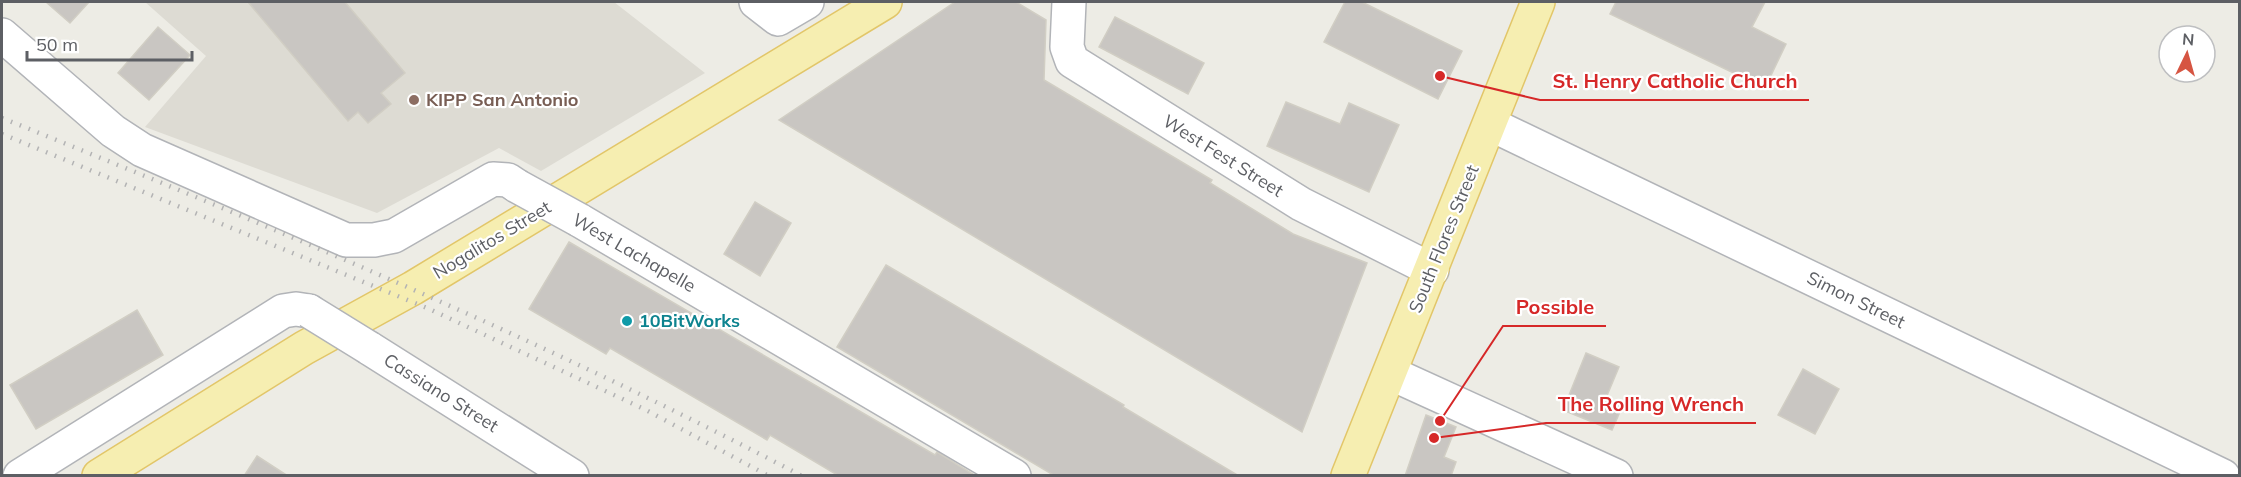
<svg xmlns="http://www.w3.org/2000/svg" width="2241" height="477" font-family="Mulish,sans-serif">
<rect width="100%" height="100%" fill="#edece5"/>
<polygon fill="#dddbd3" points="145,2 614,2 705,73 541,171 499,148 377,213 145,127 206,56"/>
<g fill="#c9c6c2" stroke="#d1cec4" stroke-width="1.5">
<polygon points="46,2 89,2 70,23"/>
<polygon points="248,2 345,2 405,73 381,93 391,104 368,123 358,112 348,121"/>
<polygon points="955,2 1016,2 1046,20 1044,80 1212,180 1210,183 1293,234 1367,263 1302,432 779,120"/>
<polygon points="1345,2 1362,2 1462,51 1438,99 1324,42"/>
<polygon points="1616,2 1765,2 1752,27 1786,44 1765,88 1610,14"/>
<polygon points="1115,17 1204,63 1188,94 1099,47"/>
<polygon points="158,27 190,55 149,100 118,73"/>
<polygon points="1286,102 1340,124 1349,103 1399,125 1369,192 1267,146"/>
<polygon points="755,202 791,223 760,276 724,254"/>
<polygon points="569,242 935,455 937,452 976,476 839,476 770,435 767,440 610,348 606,354 529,309"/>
<polygon points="886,265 1124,405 1123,407 1239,476 1055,476 837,347"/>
<polygon points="137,310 163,355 36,429 10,385"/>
<polygon points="1586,353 1619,367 1606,398 1623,405 1612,430 1563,410"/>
<polygon points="1803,369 1839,389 1815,434 1778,415"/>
<polygon points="1426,415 1456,427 1444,457 1456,462 1451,476 1405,476"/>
<polygon points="257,456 288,476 244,476"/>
</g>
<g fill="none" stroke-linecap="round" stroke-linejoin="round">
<g stroke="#b2b4b8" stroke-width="36">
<g id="minor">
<polyline points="756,2 778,19 807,2"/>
<polyline points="1069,2 1067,47 1072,61 1301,204 1432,270"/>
<polyline points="2,35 113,131 142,150 346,240 374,240 394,236 493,179 508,180 517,186"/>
<polyline points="1490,124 2223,476"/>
<polyline points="579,220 1014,476"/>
<polyline points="369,348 572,476"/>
<polyline points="1390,373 1616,476"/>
<polyline points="20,476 283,311 296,309 309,311"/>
</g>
</g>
<g stroke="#e2c669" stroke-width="36">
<g id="major">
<polyline points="99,476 304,348 413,288 885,2"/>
<polyline points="1348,476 1538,2"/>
</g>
</g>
<use href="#minor" stroke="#fff" stroke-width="33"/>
<use href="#major" stroke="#f6eeb1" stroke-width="33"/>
<g stroke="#b3b3b4" stroke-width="4.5" stroke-dasharray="1.5 8" stroke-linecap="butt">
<path d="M 2,118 C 275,228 540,338 802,476"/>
<polyline points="2,134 427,308 644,409 769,476"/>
</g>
<g stroke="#b2b4b8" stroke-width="36" stroke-linecap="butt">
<g id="minor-bridge">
<polyline points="517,186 579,220"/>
<polyline points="309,311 369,348"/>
</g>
</g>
<use href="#minor-bridge" stroke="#fff" stroke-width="33"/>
</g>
<circle fill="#8d6e63" stroke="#fff" stroke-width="2" cx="414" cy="100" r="6"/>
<circle fill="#0f9aa8" stroke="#fff" stroke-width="2" cx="627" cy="321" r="6"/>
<g text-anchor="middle" stroke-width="4.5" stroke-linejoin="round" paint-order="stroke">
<g font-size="18" font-weight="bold" fill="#785e54" stroke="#fff" text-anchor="start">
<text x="426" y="106">KIPP San Antonio</text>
</g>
<g font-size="18" fill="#5d5f64" stroke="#fff">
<text transform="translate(1223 156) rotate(32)" y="6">West Fest Street</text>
<text transform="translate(1444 239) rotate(-68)" y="6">South Flores Street</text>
<text transform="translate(492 240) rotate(-31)" y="6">Nogalitos Street</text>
<text transform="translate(634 253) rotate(30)" y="6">West Lachapelle</text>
<text transform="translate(1856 300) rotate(26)" y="6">Simon Street</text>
<text transform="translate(441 393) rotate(32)" y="6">Cassiano Street</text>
</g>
<g font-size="18" font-weight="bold" fill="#0d838f" stroke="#fff" text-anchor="start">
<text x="639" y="327">10BitWorks</text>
</g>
</g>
<path fill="none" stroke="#d62828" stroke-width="2" d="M1440 76L1540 100H1809M1440 421L1503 326H1606M1434 438L1546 423H1756"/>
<g fill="#d62828" stroke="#fff" stroke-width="2">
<circle cx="1440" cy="76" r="6"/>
<circle cx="1440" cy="421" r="6"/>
<circle cx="1434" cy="438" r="6"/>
</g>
<g font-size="20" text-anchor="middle" font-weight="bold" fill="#d62828" stroke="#fff" stroke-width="4.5" stroke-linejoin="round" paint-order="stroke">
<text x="1675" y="88">St. Henry Catholic Church</text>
<text x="1555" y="314">Possible</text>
<text x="1651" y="411">The Rolling Wrench</text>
</g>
<rect width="2241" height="477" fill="none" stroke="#5d5f64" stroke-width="6"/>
<g transform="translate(2187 54) rotate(5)"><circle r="28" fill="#ffffff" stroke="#bebfc1" stroke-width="1.5"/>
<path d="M0-4.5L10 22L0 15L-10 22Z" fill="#d65542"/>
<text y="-9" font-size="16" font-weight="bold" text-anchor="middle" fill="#5d5f64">N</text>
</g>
<path d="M27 51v9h165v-9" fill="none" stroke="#5d5f64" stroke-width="3"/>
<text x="36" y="51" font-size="18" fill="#5d5f64" stroke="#ffffff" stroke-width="4.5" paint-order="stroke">50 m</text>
</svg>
